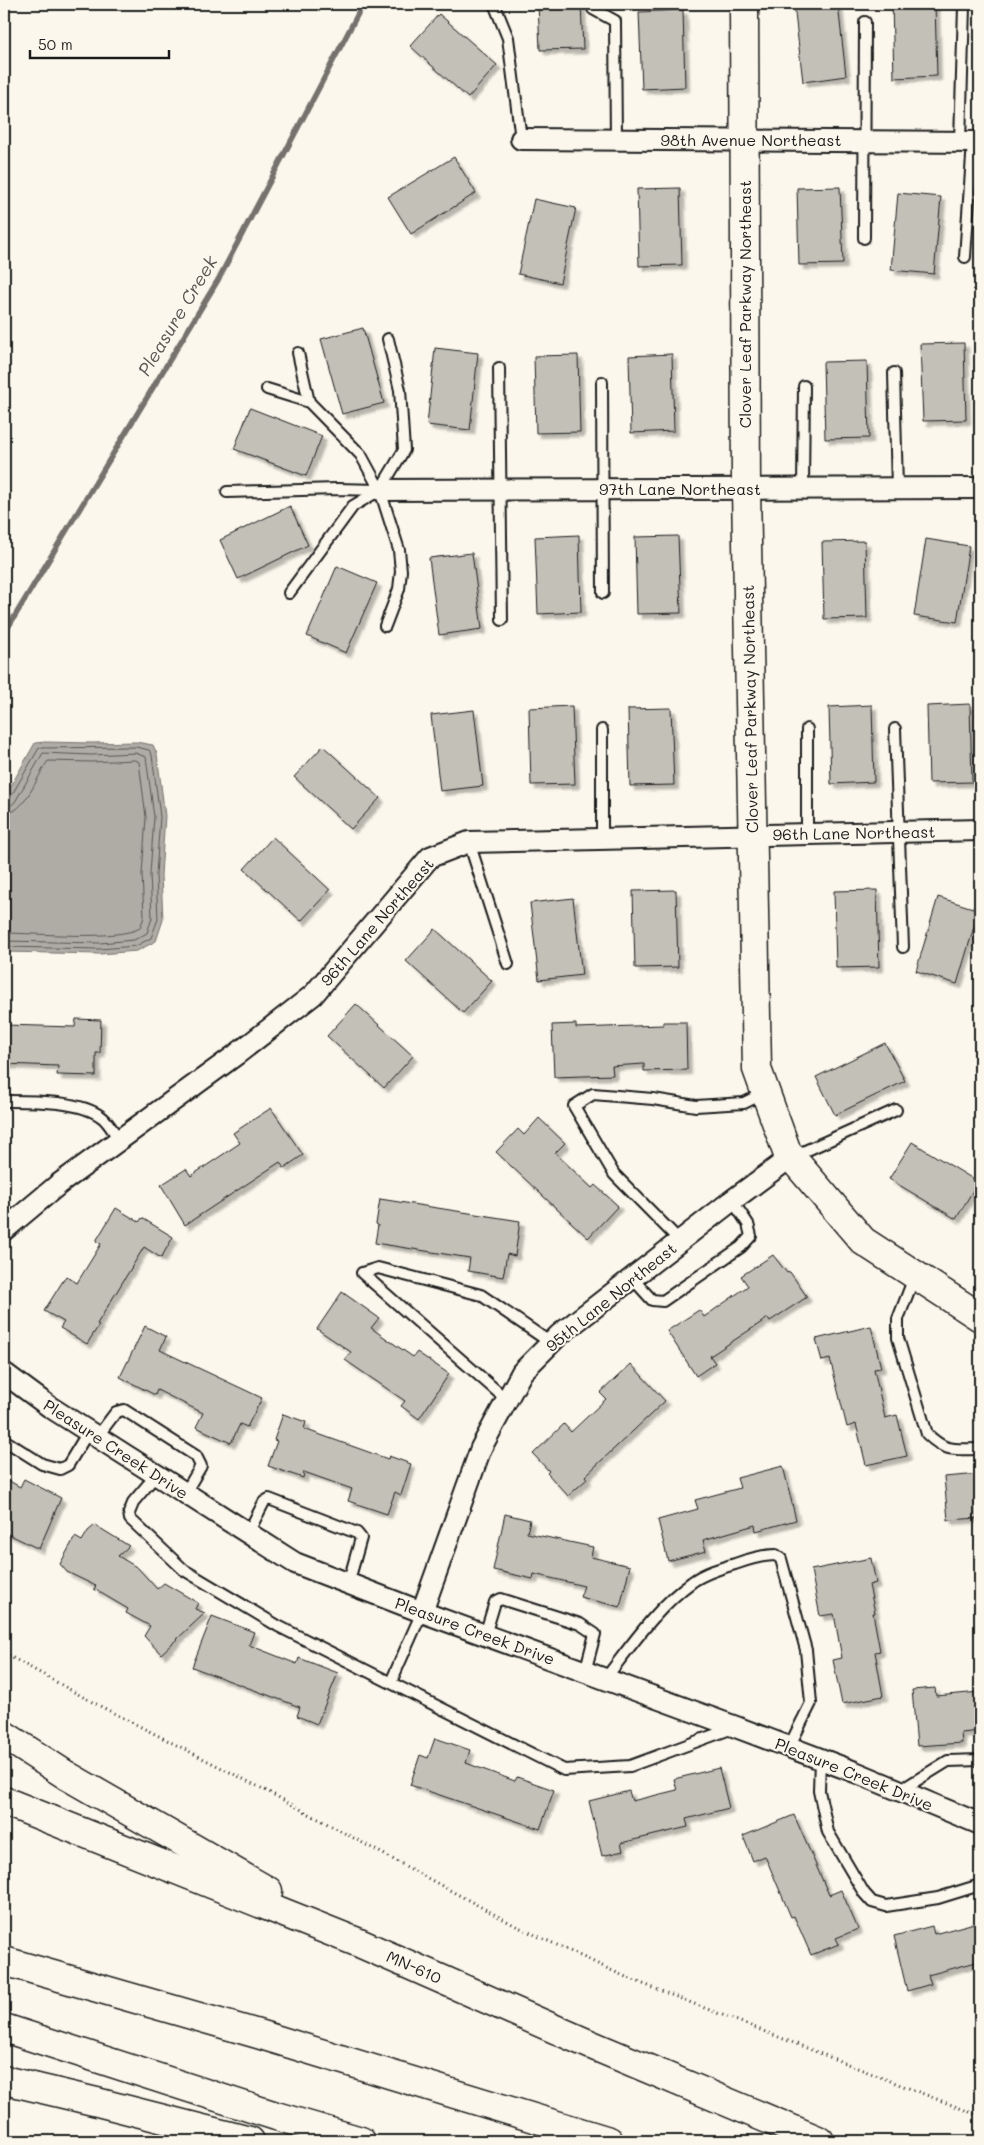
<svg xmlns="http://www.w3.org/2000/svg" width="984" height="2145" font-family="Mali,sans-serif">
<defs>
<filter id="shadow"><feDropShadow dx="4.5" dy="4.5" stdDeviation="1" flood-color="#0004"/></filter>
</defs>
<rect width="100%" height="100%" fill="#fbf7ec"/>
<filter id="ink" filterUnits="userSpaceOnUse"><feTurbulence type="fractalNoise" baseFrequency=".02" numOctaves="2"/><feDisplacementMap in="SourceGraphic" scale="10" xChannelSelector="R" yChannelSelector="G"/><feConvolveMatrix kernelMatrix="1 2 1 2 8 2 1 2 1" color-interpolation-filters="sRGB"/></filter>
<g filter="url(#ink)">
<polygon fill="#afaca5" stroke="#74726e" points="45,742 91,743 136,742 153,745 157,754 165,816 161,875 163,920 156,941 137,951 100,954 4,952 4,798 35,743"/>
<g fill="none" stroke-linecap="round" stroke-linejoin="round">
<g stroke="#575653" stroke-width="1">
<polyline points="4,800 10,798 39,748 136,747 149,750 152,755 160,817 156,875 158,919 151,938 136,946 100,949 4,947"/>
<polyline points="4,807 10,806 15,802 43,753 91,755 135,753 146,757 154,817 150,874 152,918 147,933 134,940 100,943 4,941"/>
<path d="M 4,814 C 26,813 36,777 48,761 L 91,762 L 135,760 L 139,762 L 146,817 L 142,874 L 144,917 L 140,928 C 118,941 34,933 4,933"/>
</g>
<polyline stroke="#74726e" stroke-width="5.5" points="4,634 218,280 363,4"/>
</g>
<g fill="#c3c0b8" stroke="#1c1c1c" filter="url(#shadow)">
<polygon points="538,4 581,4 583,49 540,50"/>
<polygon points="805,4 838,4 846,76 803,82 794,5"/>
<polygon points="892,4 935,4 937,76 894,78"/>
<polygon points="683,10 685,87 642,89 639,12"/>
<polygon points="439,14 497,65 468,98 410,46"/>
<polygon points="454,157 476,193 411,234 388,197"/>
<polygon points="840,187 843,264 799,265 797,188"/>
<polygon points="680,188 682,265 639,266 637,189"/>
<polygon points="898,193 941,197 934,274 891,270"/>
<polygon points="534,199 576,208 560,283 518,274"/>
<polygon points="363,328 384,403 342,414 321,339"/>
<polygon points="964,343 966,420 923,421 920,344"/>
<polygon points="435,348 478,353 470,430 427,425"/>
<polygon points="672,354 674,431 631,433 629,356"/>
<polygon points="578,355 580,432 536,433 534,356"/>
<polygon points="867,361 869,438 825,439 823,362"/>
<polygon points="250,408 322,436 306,476 234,449"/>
<polygon points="290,506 308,545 238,579 220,540"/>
<polygon points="579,535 581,612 538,614 535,537"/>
<polygon points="678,536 681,613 637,614 635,537"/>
<polygon points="926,539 969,546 957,622 914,616"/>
<polygon points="865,541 867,618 824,619 822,542"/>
<polygon points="472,553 482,629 439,635 429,558"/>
<polygon points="337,566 377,583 346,653 307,636"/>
<polygon points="970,704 972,782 929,783 927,706"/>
<polygon points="872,705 874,782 831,784 829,707"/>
<polygon points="572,706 575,784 531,785 529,708"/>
<polygon points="671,708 674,785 630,786 628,709"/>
<polygon points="474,710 483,786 440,791 431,715"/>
<polygon points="323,746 380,798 351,829 294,777"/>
<polygon points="273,837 330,890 301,921 244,869"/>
<polygon points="676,890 678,967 635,968 633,891"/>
<polygon points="877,890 879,967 836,968 834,891"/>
<polygon points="938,897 979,910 957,984 916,971"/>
<polygon points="573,898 582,975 539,980 530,903"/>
<polygon points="435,929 492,981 463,1013 406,961"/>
<polygon points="356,1004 413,1056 384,1088 327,1036"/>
<polygon points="76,1019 101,1020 100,1053 96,1053 96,1076 57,1075 58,1066 4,1064 4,1025 75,1027"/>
<polygon points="663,1022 686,1022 687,1070 644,1071 644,1064 612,1066 613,1075 554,1077 552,1025 576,1024 576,1028 663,1025"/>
<polygon points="885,1043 905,1081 835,1115 816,1077"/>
<polygon points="271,1108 303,1155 284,1168 280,1162 185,1225 161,1185 186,1169 191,1176 240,1143 233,1133"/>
<polygon points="539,1118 565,1143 555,1153 592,1188 595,1185 618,1206 588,1238 496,1152 518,1129 524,1135"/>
<polygon points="912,1142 978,1182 956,1219 889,1179"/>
<polygon points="380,1199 520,1221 515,1256 507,1254 503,1277 468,1271 470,1258 375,1243 378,1225 376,1224"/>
<polygon points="116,1208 139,1222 142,1218 173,1237 161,1258 144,1247 97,1324 99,1325 87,1344 60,1328 64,1322 44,1311 66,1276 77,1283 101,1244 96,1241"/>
<polygon points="773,1255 787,1273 790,1272 807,1297 770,1321 768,1318 710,1356 715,1363 696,1376 667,1331 699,1310 704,1317 748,1286 741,1276"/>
<polygon points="342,1292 379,1318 371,1328 413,1357 417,1352 449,1374 419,1419 401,1406 405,1401 345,1360 351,1352 317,1329"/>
<polygon points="145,1326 166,1337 160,1350 262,1398 247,1427 240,1424 231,1443 196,1427 203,1413 157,1390 155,1395 120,1377"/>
<polygon points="871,1326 881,1368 874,1369 885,1418 897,1415 907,1456 866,1465 856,1424 847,1427 830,1359 822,1361 816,1339"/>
<polygon points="631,1364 665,1401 585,1476 587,1479 568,1496 547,1473 549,1471 533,1454 564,1424 571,1432 606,1399 600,1393"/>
<polygon points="283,1414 306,1422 304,1429 388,1459 389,1456 411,1464 401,1495 395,1492 387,1514 348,1501 352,1489 304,1472 303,1478 268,1466 277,1441 274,1440"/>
<polygon points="783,1466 796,1520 756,1531 755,1525 703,1540 706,1551 668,1561 658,1520 698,1509 695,1500 740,1488 737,1478"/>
<polygon points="980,1474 980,1518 948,1520 944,1477"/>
<polygon points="4,1478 20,1487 24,1479 61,1498 39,1549 4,1532"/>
<polygon points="505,1514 530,1520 527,1533 593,1547 591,1557 630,1566 620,1607 580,1597 584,1586 534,1574 533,1579 493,1570"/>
<polygon points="95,1525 129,1546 118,1556 138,1568 157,1589 164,1583 198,1603 195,1609 205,1613 161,1654 144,1636 150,1626 126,1613 128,1609 94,1589 96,1586 67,1572 60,1564 75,1537 82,1541 88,1531"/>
<polygon points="871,1558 876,1583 869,1585 875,1613 873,1613 880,1651 875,1652 883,1696 842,1704 833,1660 842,1658 834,1614 820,1616 811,1570"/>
<polygon points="212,1616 254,1632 249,1645 297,1664 299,1658 338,1673 317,1724 297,1716 300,1707 192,1667"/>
<polygon points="935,1688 936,1696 980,1692 980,1731 961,1733 962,1743 917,1746 912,1690"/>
<polygon points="435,1738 470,1750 466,1763 515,1781 517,1777 554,1790 540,1829 410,1785 420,1755 428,1758"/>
<polygon points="719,1768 729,1808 686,1819 688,1827 621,1843 623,1851 602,1856 589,1801 629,1791 632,1801 677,1790 674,1779"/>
<polygon points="794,1815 829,1895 841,1890 858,1929 836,1938 839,1944 811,1955 794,1916 791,1917 765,1856 753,1861 743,1836"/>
<polygon points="978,1922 980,1930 980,1961 928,1975 931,1984 907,1991 894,1936 932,1926 934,1934"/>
</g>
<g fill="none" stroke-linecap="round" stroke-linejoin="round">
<g stroke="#1c1c1c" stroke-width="14">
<g id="lane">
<polyline points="495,6 508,38 521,139"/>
<polyline points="593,9 615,21 616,140"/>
<polyline points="960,141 964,7"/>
<polyline points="864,238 865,22"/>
<polyline points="965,257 973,142"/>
<polyline points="298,353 309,402"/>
<polyline points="499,368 502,620"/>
<polyline points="894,373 897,488"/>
<polyline points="602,382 603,593"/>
<polyline points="267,389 309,402 361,455 380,490 399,550 401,571 399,589 385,626"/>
<polyline points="803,488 804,386"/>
<polyline points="227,492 337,489 379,490"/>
<polyline points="289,593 353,506 380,490 404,450 400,390 388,339"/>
<polyline points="807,729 807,834"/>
<polyline points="895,729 903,947"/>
<polyline points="602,839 602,730"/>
<polyline points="469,842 508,964"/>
<path d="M 4,1101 C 31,1101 81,1100 103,1118 C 109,1123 114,1133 120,1140"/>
<polyline points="794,1156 896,1110"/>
<polyline points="680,1241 614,1174 574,1106 593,1094 653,1099 696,1106 744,1103 764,1093"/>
<path d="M 915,1275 L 898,1319 L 898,1338 L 927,1434 C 947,1453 954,1449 980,1449"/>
<polyline points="632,1278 652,1300 663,1301 741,1247 751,1236 748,1224 732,1200"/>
<polyline points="507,1400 362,1273 378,1268 481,1295 551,1343"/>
<polyline points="97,1437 116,1412 124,1410 196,1456 201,1466 185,1493"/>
<polyline points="4,1440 42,1464 60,1469 68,1465 88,1432"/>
<polyline points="156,1475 134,1501 129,1513 130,1519 184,1570 278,1626 564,1770 630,1766 733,1728"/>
<polyline points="248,1533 264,1502 269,1499 357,1533 361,1538 348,1584"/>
<polyline points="485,1635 495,1602 501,1599 580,1624 595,1634 585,1672"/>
<path d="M 605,1679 C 631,1646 657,1607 692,1582 C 704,1573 721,1568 735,1564 C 749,1559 762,1555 776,1555 L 781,1559 L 806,1650 L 811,1703 L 789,1747"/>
<polyline points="391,1682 422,1612"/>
<polyline points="820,1759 819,1791 828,1832 864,1893 872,1902 886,1906 938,1898 980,1885"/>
<polyline points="901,1790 948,1761 980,1760"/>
</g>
</g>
<g stroke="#1c1c1c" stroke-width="24">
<g id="street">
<polyline points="521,139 980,142"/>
<polyline points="380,490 980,488"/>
<polyline points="4,1230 59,1184 237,1054 313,995 430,857 469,842 980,830"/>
<polyline points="4,1373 50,1407 295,1563 422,1612 736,1727 855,1772 980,1824"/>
<polyline points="422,1612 481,1448 522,1372 559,1335 730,1202 791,1157"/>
</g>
</g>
<g stroke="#1c1c1c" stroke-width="31">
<polyline id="secondary" points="744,4 746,489 757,1069 787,1152 863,1241 980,1317"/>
</g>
<g stroke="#1c1c1c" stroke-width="31">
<g id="highway">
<polyline points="4,1735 66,1775 268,1891"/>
<polyline points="4,1801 357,1942 582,2041 820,2141"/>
<polyline points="4,1961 258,2034 609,2141"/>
<polyline points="4,2028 276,2116 361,2141"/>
<polyline points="4,2080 97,2102 250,2141"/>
</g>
</g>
<polyline stroke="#1c1c1c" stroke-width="3" stroke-dasharray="1 4" stroke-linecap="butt" points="4,1653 94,1703 265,1790 516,1926 628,1978 980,2116"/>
<use href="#lane" stroke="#fbf7ec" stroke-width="10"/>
<use href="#street" stroke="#fbf7ec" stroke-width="20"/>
<use href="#secondary" stroke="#fbf7ec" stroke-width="28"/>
<use href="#highway" stroke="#fbf7ec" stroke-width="28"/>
</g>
</g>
<g text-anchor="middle" stroke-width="4" stroke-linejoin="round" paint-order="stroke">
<g font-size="16" fill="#1c1c1c" stroke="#fbf7ec">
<text x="751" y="146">98th Avenue Northeast</text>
<text transform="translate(745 304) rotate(-90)" y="6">Clover Leaf Parkway Northeast</text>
<text x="680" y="495">97th Lane Northeast</text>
<text transform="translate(750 709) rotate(-91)" y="6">Clover Leaf Parkway Northeast</text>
<text transform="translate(854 833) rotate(-1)" y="6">96th Lane Northeast</text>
<text transform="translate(377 922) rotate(-49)" y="6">96th Lane Northeast</text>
<text transform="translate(611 1297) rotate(-39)" y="6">95th Lane Northeast</text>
<text transform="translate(116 1449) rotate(33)" y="6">Pleasure Creek Drive</text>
<text transform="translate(475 1631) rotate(20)" y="6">Pleasure Creek Drive</text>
<text transform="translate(854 1774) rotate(22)" y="6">Pleasure Creek Drive</text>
<text transform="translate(414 1967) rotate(24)" y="6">MN-610</text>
</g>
<g font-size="18" font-style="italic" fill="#575653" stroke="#fbf7ec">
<text transform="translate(178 316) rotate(-59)" y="6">Pleasure Creek</text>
</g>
</g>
<rect width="984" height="2145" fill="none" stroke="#fbf7ec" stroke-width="20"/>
<rect x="10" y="10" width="964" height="2125" fill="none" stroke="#1c1c1c" stroke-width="2" filter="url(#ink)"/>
<path d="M30 50v8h139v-8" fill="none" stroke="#1c1c1c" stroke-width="2.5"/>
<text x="38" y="50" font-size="15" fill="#1c1c1c" stroke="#fbf7ec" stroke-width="4" paint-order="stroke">50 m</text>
</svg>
